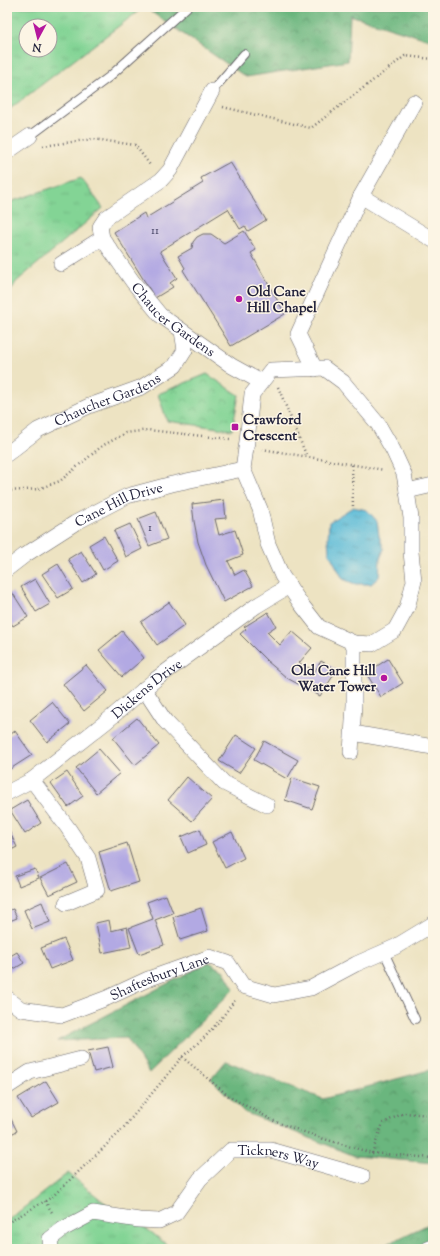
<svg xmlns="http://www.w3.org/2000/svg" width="440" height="1256" font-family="'Sorts Mill Goudy',serif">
<defs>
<pattern id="grass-tufts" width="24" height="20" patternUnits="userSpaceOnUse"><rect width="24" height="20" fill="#83d495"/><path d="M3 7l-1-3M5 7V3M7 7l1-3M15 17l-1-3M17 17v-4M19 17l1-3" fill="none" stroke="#71b681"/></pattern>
<pattern id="forest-crowns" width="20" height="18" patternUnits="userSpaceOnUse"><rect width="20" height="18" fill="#6ab67e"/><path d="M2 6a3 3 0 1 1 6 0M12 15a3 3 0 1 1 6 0" fill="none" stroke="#579468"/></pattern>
<pattern id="park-crowns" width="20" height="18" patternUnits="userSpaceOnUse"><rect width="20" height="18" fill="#83d495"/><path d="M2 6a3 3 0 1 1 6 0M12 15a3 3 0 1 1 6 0" fill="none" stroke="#71b681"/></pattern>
<pattern id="water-ripples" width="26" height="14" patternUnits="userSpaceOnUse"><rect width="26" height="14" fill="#59bad7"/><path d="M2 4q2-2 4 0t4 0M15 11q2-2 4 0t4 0" fill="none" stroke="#4997b0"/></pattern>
</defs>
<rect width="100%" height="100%" fill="#fcf5e5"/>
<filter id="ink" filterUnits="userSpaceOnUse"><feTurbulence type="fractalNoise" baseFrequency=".025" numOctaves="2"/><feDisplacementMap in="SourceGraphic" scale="8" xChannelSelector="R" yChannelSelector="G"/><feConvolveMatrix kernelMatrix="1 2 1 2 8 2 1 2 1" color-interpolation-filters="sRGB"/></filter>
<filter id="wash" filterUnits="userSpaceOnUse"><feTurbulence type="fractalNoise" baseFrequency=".012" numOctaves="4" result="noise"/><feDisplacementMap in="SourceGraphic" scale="16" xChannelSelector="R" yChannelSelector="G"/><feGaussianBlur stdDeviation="0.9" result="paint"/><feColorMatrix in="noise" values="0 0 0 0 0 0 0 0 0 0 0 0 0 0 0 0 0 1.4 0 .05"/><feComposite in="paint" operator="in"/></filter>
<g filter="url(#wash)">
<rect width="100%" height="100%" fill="#ede3c2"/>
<g fill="url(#grass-tufts)" stroke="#527b68" fill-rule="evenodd">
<path d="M 7,7 L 144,7 L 7,111 ZM 26,26 L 50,26 L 50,50 L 26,50 Z"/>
<polygon points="81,178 103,208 16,282 7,298 7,203"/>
<polygon points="68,1173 105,1203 151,1232 172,1249 17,1249 7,1239 7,1221"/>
</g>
<g fill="url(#forest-crowns)" stroke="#466c5c">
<polygon points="144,7 433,7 433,41 350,15 348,61 246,77"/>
<polygon points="209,962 224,971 234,989 149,1073 127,1038 57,1041"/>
<polygon points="226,1061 323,1099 433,1069 433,1163 355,1156 244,1112 211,1079"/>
<polygon points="433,1222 433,1249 377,1249"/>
</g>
<polygon fill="url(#park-crowns)" stroke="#527b68" points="207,374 239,395 232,430 167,421 158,394"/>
<polygon fill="url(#water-ripples)" stroke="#3e6e89" points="353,507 367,510 377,521 379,536 384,549 380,559 379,577 371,584 355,584 343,579 329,553 328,538 329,522"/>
<g id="blocks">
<g fill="#b2a9e3">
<polygon points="230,162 266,220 248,231 245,226 240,229 228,209 160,251 177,278 170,283 173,287 155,298 114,232 144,213 146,218 203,183 201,178"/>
<polygon points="244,231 256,250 251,253 285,314 231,346 183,270 185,268 178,256 192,248 193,242 197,237 203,234 211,234 224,243"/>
<polygon points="224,500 226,518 215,519 219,535 235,530 243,555 228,561 235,575 244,570 253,586 224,602 206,565 198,542 194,521 192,504"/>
<polygon points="156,512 167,539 149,546 138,519"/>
<polygon points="130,524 142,549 126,557 114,531"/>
<polygon points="104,536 118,561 103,570 89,545"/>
<polygon points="81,551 96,574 83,583 68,559"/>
<polygon points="58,564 73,589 58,598 42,574"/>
<polygon points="35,579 50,604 36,612 21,587"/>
<polygon points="12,592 28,617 13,626 7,617 7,595"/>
<polygon points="169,602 185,625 157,645 141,622"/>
<polygon points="268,612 276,626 267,632 280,645 292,631 312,648 299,663 315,671 321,661 337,670 320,696 287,678 267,661 240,634 246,629 244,627"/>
<polygon points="122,631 144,658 122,677 99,650"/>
<polygon points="388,659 403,683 381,697 366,673"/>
<polygon points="86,665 108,691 84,711 63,684"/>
<polygon points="52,702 70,724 47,742 30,720"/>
<polygon points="137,718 159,745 135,765 113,738"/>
<polygon points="15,731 32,755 7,771 7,737"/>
<polygon points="236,735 256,748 239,773 219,761"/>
<polygon points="264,741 298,760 287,779 254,760"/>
<polygon points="99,749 120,773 96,793 76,768"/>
<polygon points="67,772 83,796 68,807 51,783"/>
<polygon points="187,777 212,799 192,821 168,800"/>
<polygon points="292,778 320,787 312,809 285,800"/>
<polygon points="27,800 41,823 25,834 10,810"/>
<polygon points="7,827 17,847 7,852"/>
<polygon points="200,829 206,845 188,853 181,837"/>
<polygon points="232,832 244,858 225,868 212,842"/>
<polygon points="127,843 139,882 111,891 99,852"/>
<polygon points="68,864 77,882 49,895 40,878"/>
<polygon points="35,869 39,878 19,886 15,876"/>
<polygon points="166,895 173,913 155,920 164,945 139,954 129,928 153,919 147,902"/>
<polygon points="42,902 50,922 32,929 24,910"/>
<polygon points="201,908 208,931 180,940 173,917"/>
<polygon points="13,909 17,918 7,922 7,911"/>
<polygon points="109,920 111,931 127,927 131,947 102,953 96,923"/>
<polygon points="64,939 73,960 50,969 41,948"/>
<polygon points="17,952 24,963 7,973 7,958"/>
<polygon points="108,1047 113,1067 94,1072 88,1051"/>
<polygon points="46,1081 59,1102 31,1118 18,1098"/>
<polygon points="7,1111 17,1131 7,1136"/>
</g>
</g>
</g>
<g filter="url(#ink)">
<use href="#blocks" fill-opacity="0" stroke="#69666a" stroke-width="1"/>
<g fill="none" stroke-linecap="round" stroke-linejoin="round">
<g stroke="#69666a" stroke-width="10">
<g id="service">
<polyline points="212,91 244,54"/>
<polyline points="30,136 109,77 187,7"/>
<polyline points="384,952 415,1019"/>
</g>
</g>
<g stroke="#69666a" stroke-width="16">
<g id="minor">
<polyline points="7,152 30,136"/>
<polyline points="361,196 433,240"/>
<polyline points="102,238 100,227 106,218 161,180 170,170 212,91"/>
<path id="s1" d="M 61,264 L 102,238 L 133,282 L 160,315 L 232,366 L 261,382"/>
<polygon points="324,368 343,382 378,424 393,450 404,474 407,491 411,518 411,552 414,581 407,608 395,630 372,644 354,643 319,627 301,604 282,576 268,544 260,509 243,469 247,441 252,394 271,370"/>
<polyline points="315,369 298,334 361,196 414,102"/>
<path id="s2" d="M 7,454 L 38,430 L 89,406 L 142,387 L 175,366 L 185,350 L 182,331"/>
<polyline points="407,491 433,485"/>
<path id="s3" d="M 7,569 L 25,555 L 75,523 L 127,496 L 172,484 L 243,469"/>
<polyline points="144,689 165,721 224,783 267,805"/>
<polyline points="353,733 433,747"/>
<polyline points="351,752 354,705 354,643"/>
<polyline points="32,780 68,828 88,858 97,890 66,903"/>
<path id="s4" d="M 7,793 L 32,780 L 107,721 L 156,679 L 256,606 L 289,586"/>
<path id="s5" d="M 7,998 L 21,1009 L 62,1015 L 107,998 L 148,979 L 210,957 L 228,963 L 243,986 L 274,995 L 311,988 L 356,964 L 395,947 L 433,924"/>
<polyline points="7,1087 30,1072 81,1059"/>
<path id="s6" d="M 51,1249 L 50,1239 L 63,1229 L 93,1213 L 139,1220 L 159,1221 L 176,1213 L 200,1179 L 231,1150 L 271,1150 L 362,1176"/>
<polyline points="428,1249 433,1247"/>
</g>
</g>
<g stroke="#69666a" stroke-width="2.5" stroke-dasharray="1 3" stroke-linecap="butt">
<polyline points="223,107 311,128 405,56 433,59"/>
<polyline points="43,146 93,139 135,145 150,165"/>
<polyline points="278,387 307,457"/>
<polyline points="262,449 384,470"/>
<polyline points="352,465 353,507"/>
<polyline points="7,491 38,489 60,481 102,446 126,433 148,430 230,439"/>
<polyline points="182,1057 230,1097 276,1122 324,1139 372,1153 433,1158"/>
<polyline points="372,1153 383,1123 404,1113 433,1115"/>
<polyline points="45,1201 53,1214"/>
<polyline points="7,1223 52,1197 120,1132 182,1057 206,1036 220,1020 235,1000"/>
</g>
<use href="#service" stroke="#fff" stroke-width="8"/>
<use href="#minor" stroke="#fff" stroke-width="15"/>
</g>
</g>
<g fill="#b5179e" stroke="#fcf5e5" stroke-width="1.5">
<circle cx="239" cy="299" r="4"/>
<rect x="231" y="423" width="8" height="8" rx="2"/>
<circle cx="384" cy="678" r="4"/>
</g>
<g text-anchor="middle" stroke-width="3" stroke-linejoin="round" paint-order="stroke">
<g font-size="12" fill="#464465">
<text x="155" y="234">11</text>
<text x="150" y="531">1</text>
</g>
<g font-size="14" font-weight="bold" fill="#22223b" stroke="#fcf5e5" text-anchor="start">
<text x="247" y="296">Old Cane<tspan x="247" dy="16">Hill Chapel</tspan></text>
<text x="243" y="424">Crawford<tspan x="243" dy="16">Crescent</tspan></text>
<text x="376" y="675" text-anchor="end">Old Cane Hill<tspan x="376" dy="16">Water Tower</tspan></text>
</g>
<g font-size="14" fill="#22223b" stroke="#fcf5e5">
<text dy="5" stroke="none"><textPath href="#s1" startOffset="158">Chaucer Gardens</textPath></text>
<text dy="5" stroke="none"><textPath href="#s2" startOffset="115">Chaucher Gardens</textPath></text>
<text dy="5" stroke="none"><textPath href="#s3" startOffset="130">Cane Hill Drive</textPath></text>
<text dy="5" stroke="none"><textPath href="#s4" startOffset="175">Dickens Drive</textPath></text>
<text dy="5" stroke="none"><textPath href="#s5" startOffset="164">Shaftesbury Lane</textPath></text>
<text dy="5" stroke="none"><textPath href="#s6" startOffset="278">Tickners Way</textPath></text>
</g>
</g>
<rect width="440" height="1256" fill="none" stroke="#fcf5e5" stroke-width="24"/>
<g transform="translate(38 38) rotate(187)"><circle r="19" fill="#fcf5e5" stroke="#a5a1a1"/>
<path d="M0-3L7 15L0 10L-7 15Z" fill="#b5179e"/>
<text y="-6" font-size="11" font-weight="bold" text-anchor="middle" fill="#22223b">N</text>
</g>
</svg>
